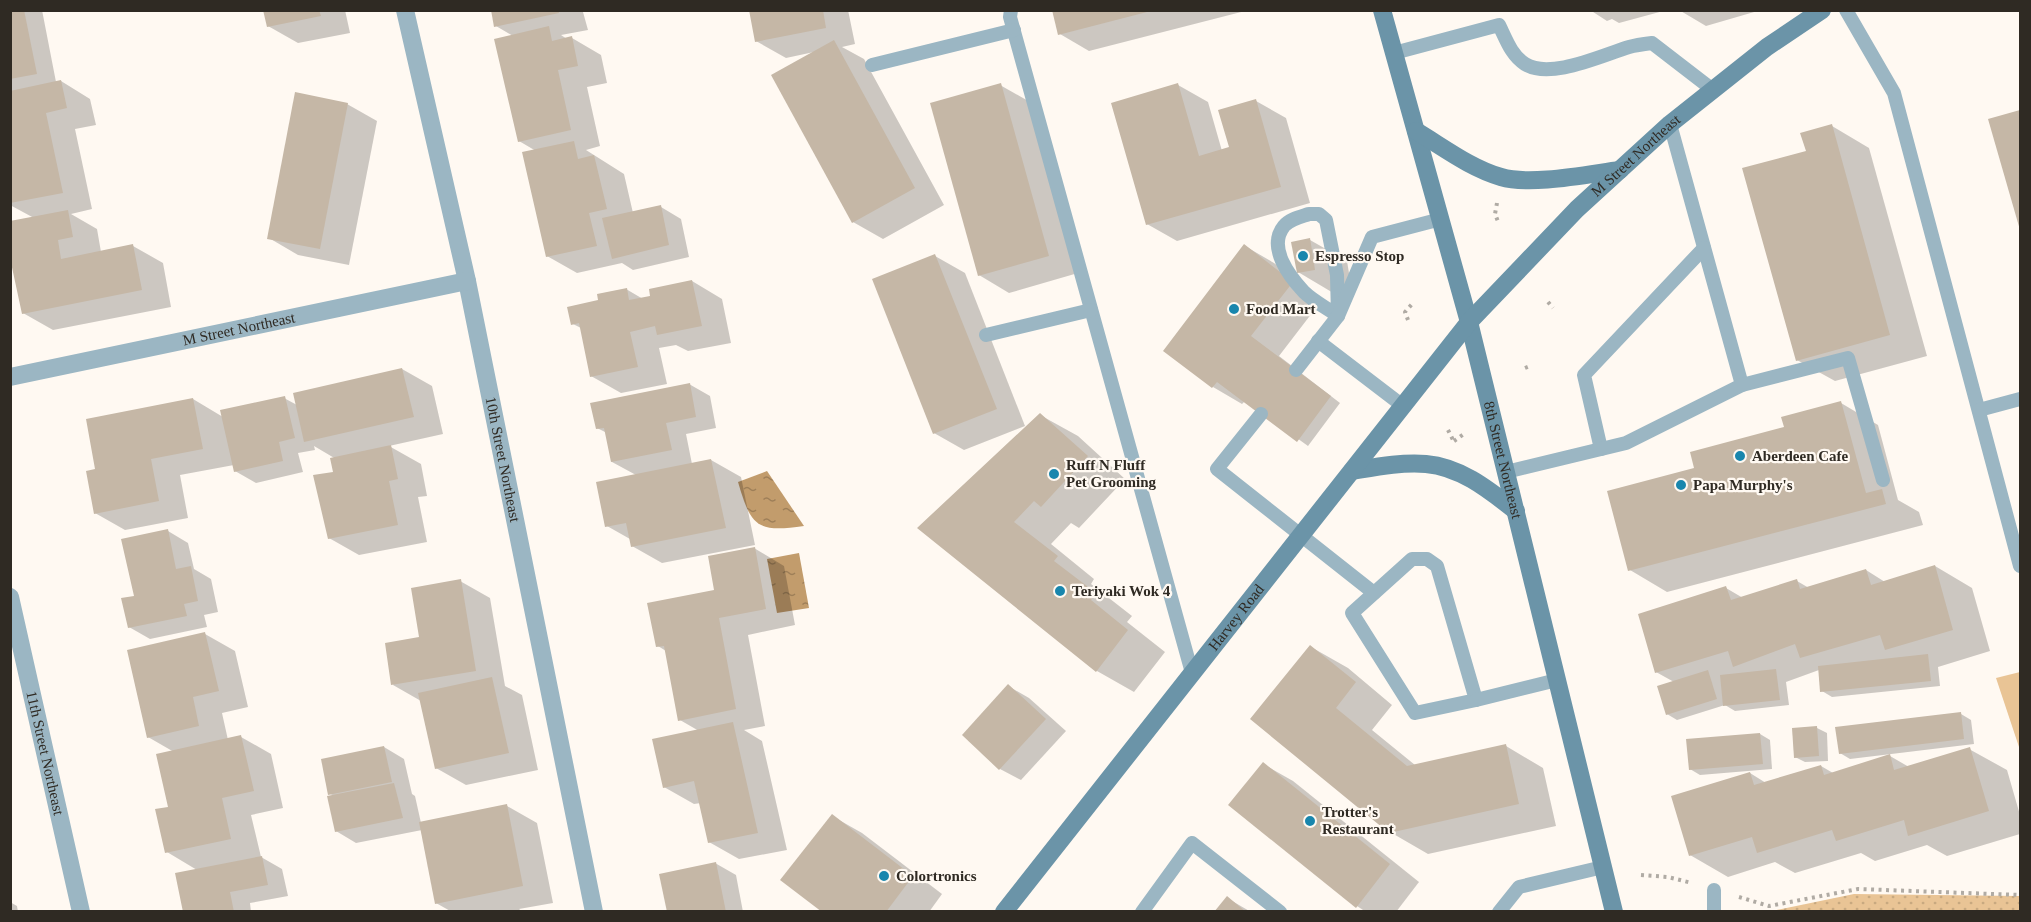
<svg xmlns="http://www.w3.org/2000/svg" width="2031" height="922" font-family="'Times New Roman',serif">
<defs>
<pattern id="garden-dots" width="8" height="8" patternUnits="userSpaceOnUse" patternTransform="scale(1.5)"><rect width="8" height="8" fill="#e9c495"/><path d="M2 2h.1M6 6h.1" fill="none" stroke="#c8a980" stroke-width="1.8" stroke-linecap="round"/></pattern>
<pattern id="water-ripples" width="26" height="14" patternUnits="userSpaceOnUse" patternTransform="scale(1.5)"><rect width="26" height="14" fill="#c29c6c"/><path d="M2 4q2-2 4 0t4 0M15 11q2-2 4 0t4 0" fill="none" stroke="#9e7f58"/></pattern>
</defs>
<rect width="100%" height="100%" fill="#fff9f2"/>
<polygon fill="#e9c495" points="2020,672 2020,750 1996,678"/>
<polygon fill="url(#garden-dots)" points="1854,894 2020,896 2020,911 1772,911"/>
<g fill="url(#water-ripples)">
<path d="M 767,471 L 804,526 C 756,533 751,526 738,482 Z"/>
<polygon points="799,553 809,608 777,613 767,559"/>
</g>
<g fill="#0003">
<polygon points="10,10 42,10 56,82 61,81 90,99 96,125 75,129 92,209 71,214 97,229 101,252 133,246 163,263 171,307 53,330 23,313 34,218 10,205"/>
<polygon points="265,10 345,10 350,33 298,43 268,26"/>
<polygon points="492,10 591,10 583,12 588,30 561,35 567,39 572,38 601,55 607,83 587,87 600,146 586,150 624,174 633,213 661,207 681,219 689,257 633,270 622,263 577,273 547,256 536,151 519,141 513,36 496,26"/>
<polygon points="750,10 848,10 855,44 842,47 864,59 944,205 883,239 853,222 814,52 786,58 756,41"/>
<polygon points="1054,10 1249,10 1089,51 1060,34"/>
<polygon points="1590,10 1667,10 1619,23 1612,19 1607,21"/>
<polygon points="1679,10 1761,10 1706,26"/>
<polygon points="1000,85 1030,102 1078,273 1009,293 979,275"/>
<polygon points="1178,85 1208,102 1222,151 1231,148 1256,101 1286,118 1310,203 1177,241 1147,224"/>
<polygon points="347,104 377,121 349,265 298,255 269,238"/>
<polygon points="2020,112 2020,226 1990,121"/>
<polygon points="1832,126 1869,148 1927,356 1835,381 1797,360 1807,152"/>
<polygon points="1310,240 1347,261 1352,291 1335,294 1298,272"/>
<polygon points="1245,246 1274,263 1322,300 1279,356 1340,403 1308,446 1245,401 1242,404 1213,387"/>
<polygon points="935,256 965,273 1025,426 964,450 934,433"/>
<polygon points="692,281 722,299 731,343 688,351 676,345 659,348 667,384 621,393 591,376 581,328 573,324 600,301 626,289 643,299"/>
<polygon points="402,369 432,386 443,434 389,446 421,464 427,496 418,497 427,542 359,555 329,538 336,459 314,446 315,450 298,453 303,472 256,483 235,471 234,465 180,475 188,518 125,530 95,513 97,470 193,399 223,417 284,398 297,405"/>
<polygon points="689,384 710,396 716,428 686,434 692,464 711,460 741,477 755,545 662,563 632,546 630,539 607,526 636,475 612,462 607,433 597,428"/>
<polygon points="1841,403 1878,425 1898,500 1919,512 1923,525 1667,592 1630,570 1696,469"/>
<polygon points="1040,415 1078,436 1125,479 1079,528 1071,523 1051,544 1094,579 1091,584 1132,616 1127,622 1165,652 1134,692 1097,671 919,528"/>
<polygon points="168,531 188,543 194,569 211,579 218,612 204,615 207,627 150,639 129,627"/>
<polygon points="754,548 784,566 795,625 748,635 765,726 744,730 762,741 787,850 739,859 709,842 701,803 694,804 664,787 699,731 680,720 666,651 658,646 716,591"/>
<polygon points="1935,566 1972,588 1990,651 1938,667 1940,686 1832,697 1822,691 1819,670 1786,682 1789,705 1735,711 1725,705 1677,720 1667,714 1674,682 1656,672 1726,588 1743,598 1797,581 1809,588 1866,570 1885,582"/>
<polygon points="460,581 490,598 505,686 522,695 538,770 466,785 436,768 421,701 393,685 420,638"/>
<polygon points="205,634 235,651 248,707 222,713 228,740 241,737 271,754 283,808 251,815 261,857 282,869 288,896 250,903 251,912 185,912 197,870 167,852 174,752 148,737"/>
<polygon points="1311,647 1348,668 1392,705 1372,730 1415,765 1506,746 1543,768 1556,826 1428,854 1390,832 1252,718"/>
<polygon points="1008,686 1029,698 1066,731 1021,780 1000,769"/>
<polygon points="1961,714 1971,720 1974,744 1850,759 1840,753"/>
<polygon points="1817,728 1827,733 1828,761 1805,762 1795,757"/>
<polygon points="1760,734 1770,740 1772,769 1700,775 1690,769"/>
<polygon points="384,747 404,759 412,794 415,796 421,823 507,806 537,823 553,903 519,909 523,912 452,912 436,903 422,830 356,843 336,831 335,796 330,794"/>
<polygon points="1969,749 2007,770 2020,815 2020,834 1947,856 1927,845 1875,861 1861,853 1795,873 1775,862 1728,877 1690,855 1750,773 1766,783 1821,766 1833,773 1890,756 1909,767"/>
<polygon points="1263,764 1293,781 1419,882 1396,912 1366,912 1357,906"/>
<polygon points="832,816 862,833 942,894 929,912 825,912"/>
<polygon points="715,863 736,875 743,912 668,912"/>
<polygon points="1227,898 1251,912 1216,912"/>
<polygon points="10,902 17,906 18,912 10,912"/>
</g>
<g fill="#c5b7a6">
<polygon points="10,10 24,10 37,74 10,79"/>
<polygon points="263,10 319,10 321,16 267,27"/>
<polygon points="491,10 558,10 559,13 494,27"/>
<polygon points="749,10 823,10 826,28 755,42"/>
<polygon points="1052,10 1151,10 1151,11 1058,35"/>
<polygon points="549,26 552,41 572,36 578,66 558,70 571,130 518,142 494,39"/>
<polygon points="834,40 915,188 852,223 771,75"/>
<polygon points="61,80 67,108 46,113 63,193 10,203 10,91"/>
<polygon points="1001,83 1049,256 978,276 930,103"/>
<polygon points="1178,83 1199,156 1229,147 1218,110 1256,99 1281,187 1146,225 1111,103"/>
<polygon points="295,92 348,103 320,249 267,239"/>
<polygon points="2020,110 2020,230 1988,119"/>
<polygon points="1832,124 1890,335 1796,361 1742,168 1806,151 1800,133"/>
<polygon points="574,141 578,159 594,155 607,209 589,213 597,246 546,257 522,152"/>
<polygon points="661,205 669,245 612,259 602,218"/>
<polygon points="68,210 73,237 58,240 61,259 133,244 142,290 22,314 10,258 10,221"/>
<polygon points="1310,238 1315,270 1297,273 1291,242"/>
<polygon points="1244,244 1293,282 1251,336 1331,396 1297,442 1217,382 1212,388 1163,351"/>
<polygon points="935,254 997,409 933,434 872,279"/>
<polygon points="692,280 702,326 657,335 655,326 630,332 638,367 590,377 579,323 571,325 567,307 598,300 597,294 627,288 629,300 650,296 649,289"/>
<polygon points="402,368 414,417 304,442 293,393"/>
<polygon points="690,383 696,417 666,423 672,450 611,462 604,428 596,429 590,403"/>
<polygon points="285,396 295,438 279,442 283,461 234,472 220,410"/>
<polygon points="193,398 203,449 151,459 159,501 94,514 86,471 95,469 86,419"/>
<polygon points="1841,401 1866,493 1882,489 1886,504 1628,571 1607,491 1694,468 1690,452 1784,427 1781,417"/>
<polygon points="1040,413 1088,456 1041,507 1034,501 1014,522 1058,556 1054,561 1096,593 1091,600 1128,630 1096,672 917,528"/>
<polygon points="391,445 398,479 389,481 398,525 328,539 313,475 333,472 330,458"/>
<polygon points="711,459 726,528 631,547 626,523 605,527 596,482"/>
<polygon points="168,529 176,569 191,566 198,601 184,604 187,616 128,628 121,598 134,596 121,539"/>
<polygon points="755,547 766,609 719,618 736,709 678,721 664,646 656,647 647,603 714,590 708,556"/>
<polygon points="1935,565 1953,630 1885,650 1880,635 1800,658 1795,644 1733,667 1728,651 1655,673 1638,614 1726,586 1731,600 1797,579 1800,589 1866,569 1871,585"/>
<polygon points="461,579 476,671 391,685 385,643 419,637 411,588"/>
<polygon points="205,632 219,691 193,697 199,726 147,738 127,650"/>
<polygon points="1310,645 1356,682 1336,708 1407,766 1506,744 1519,804 1389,833 1250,719"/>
<polygon points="1928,654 1931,681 1820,692 1818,666"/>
<polygon points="1776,669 1780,700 1723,706 1720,675"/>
<polygon points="1708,670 1717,699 1666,715 1657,686"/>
<polygon points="492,677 509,753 435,769 418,693"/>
<polygon points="1008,684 1046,719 999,770 962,735"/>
<polygon points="1961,712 1964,739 1839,754 1835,727"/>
<polygon points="733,722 758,833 708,843 694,781 663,788 652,739"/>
<polygon points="1817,726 1819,756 1794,758 1792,728"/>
<polygon points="1760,733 1763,764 1689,770 1686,739"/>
<polygon points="241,735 254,791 222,798 231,839 165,853 155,809 168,807 156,754"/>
<polygon points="384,746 392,782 328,795 321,759"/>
<polygon points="1970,747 1989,811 1908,836 1904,820 1836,841 1832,830 1757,853 1752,837 1689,856 1671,796 1750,772 1754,785 1821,765 1824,775 1890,754 1894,770"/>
<polygon points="1263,762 1390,864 1356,908 1228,805"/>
<polygon points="394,783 403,818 335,832 327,796"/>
<polygon points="507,804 523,886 435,904 419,822"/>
<polygon points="832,814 913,876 886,912 822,912 780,880"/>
<polygon points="262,856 268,885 230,892 234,912 183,912 175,873"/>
<polygon points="716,862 726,912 667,912 659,874"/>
<polygon points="1227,896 1246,912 1214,912"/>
</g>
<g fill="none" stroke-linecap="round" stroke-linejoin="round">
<g stroke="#b0aba4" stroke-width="4" stroke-dasharray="3 4.5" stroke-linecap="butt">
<polyline points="1497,203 1495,214 1499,224"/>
<polyline points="1548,302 1553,308"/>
<polyline points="1408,320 1405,312 1413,303"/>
<polyline points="1525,368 1530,366"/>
<polyline points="1448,430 1454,442"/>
<polyline points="1454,441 1464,434"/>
<polyline points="1641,875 1668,877 1692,883"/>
<polyline points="1739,897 1769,906 1858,889 2020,895"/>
</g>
<g stroke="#9bb6c3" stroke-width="14">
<polyline points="1011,10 1010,17 1192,673"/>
<polyline points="1846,10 1894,93 2020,566"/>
<path d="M 1394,53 L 1499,25 C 1506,39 1511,55 1525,64 C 1550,80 1602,55 1629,47 C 1636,45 1644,44 1652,43 L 1713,90"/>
<polyline points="872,65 1014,30"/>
<polyline points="1670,124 1742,385"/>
<path d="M 1309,214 L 1319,214 L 1326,220 L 1337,275 L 1338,316 C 1327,308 1313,301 1304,292 C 1289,276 1267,247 1284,226 C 1290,219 1300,217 1309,214 Z"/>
<polyline points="986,335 1091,310"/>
<polyline points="1318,341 1403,406"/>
<polyline points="1296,370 1338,316 1372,237 1441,219"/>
<polyline points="1979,410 2020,399"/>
<polyline points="1261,414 1217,469 1374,593"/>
<polyline points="1601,449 1584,375 1704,248"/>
<polyline points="1506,472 1626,443 1742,385 1848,358 1883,480"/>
<polygon points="1412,559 1427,559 1437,566 1476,700 1415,713 1352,613"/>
<polyline points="1476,700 1557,680"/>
<polyline points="1714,890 1714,912"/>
<polyline points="1142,912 1192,843 1280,912"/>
<polyline points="1499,912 1519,887 1603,867"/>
</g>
<g stroke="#9bb6c3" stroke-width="18">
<path id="s1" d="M 405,10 L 467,281 L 594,912"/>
<path id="s2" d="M 10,377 L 467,281"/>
<path id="s3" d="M 10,597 L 81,912"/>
</g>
<g stroke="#6b94a8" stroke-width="18">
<path id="s4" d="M 1382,10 L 1469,322 L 1614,912"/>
<path d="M 1416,131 C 1443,147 1470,168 1501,177 C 1530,186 1589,174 1620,170"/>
<path d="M 1352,471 C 1376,467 1401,462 1426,464 C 1461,467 1489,490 1516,511"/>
<path id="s5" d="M 1004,912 L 1469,322 L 1577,209 L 1670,124 L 1767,47 L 1822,10"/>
</g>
</g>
<g fill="#1986ad" stroke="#fff9f2" stroke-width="2">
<circle cx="1303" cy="256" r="6"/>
<circle cx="1234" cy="309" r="6"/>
<circle cx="1740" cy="456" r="6"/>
<circle cx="1054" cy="474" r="6"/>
<circle cx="1681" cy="485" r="6"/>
<circle cx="1060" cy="591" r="6"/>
<circle cx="1310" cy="821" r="6"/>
<circle cx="884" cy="876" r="6"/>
</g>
<g text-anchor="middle" stroke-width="4.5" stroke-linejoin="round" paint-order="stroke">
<g font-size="15" fill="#2f2a23" stroke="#fff9f2">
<text dy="5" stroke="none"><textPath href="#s5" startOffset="987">M Street Northeast</textPath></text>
<text dy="5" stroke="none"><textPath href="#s2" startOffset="234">M Street Northeast</textPath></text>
<text dy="5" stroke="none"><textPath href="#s1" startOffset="460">10th Street Northeast</textPath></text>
<text dy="5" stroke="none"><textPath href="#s4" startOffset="466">8th Street Northeast</textPath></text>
<text dy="5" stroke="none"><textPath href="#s5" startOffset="375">Harvey Road</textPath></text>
<text dy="5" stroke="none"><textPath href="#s3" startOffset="160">11th Street Northeast</textPath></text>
</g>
<g font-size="15" font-weight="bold" fill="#2f2a23" stroke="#fff9f2" text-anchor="start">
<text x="1315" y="261">Espresso Stop</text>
<text x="1246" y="314">Food Mart</text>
<text x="1752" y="461">Aberdeen Cafe</text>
<text x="1066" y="470">Ruff N Fluff<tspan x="1066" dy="17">Pet Grooming</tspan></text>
<text x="1693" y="490">Papa Murphy's</text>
<text x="1072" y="596">Teriyaki Wok 4</text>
<text x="1322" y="817">Trotter's<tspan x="1322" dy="17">Restaurant</tspan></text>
<text x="896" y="881">Colortronics</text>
</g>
</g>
<rect width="2031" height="922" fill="none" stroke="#2f2a23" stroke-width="24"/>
</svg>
